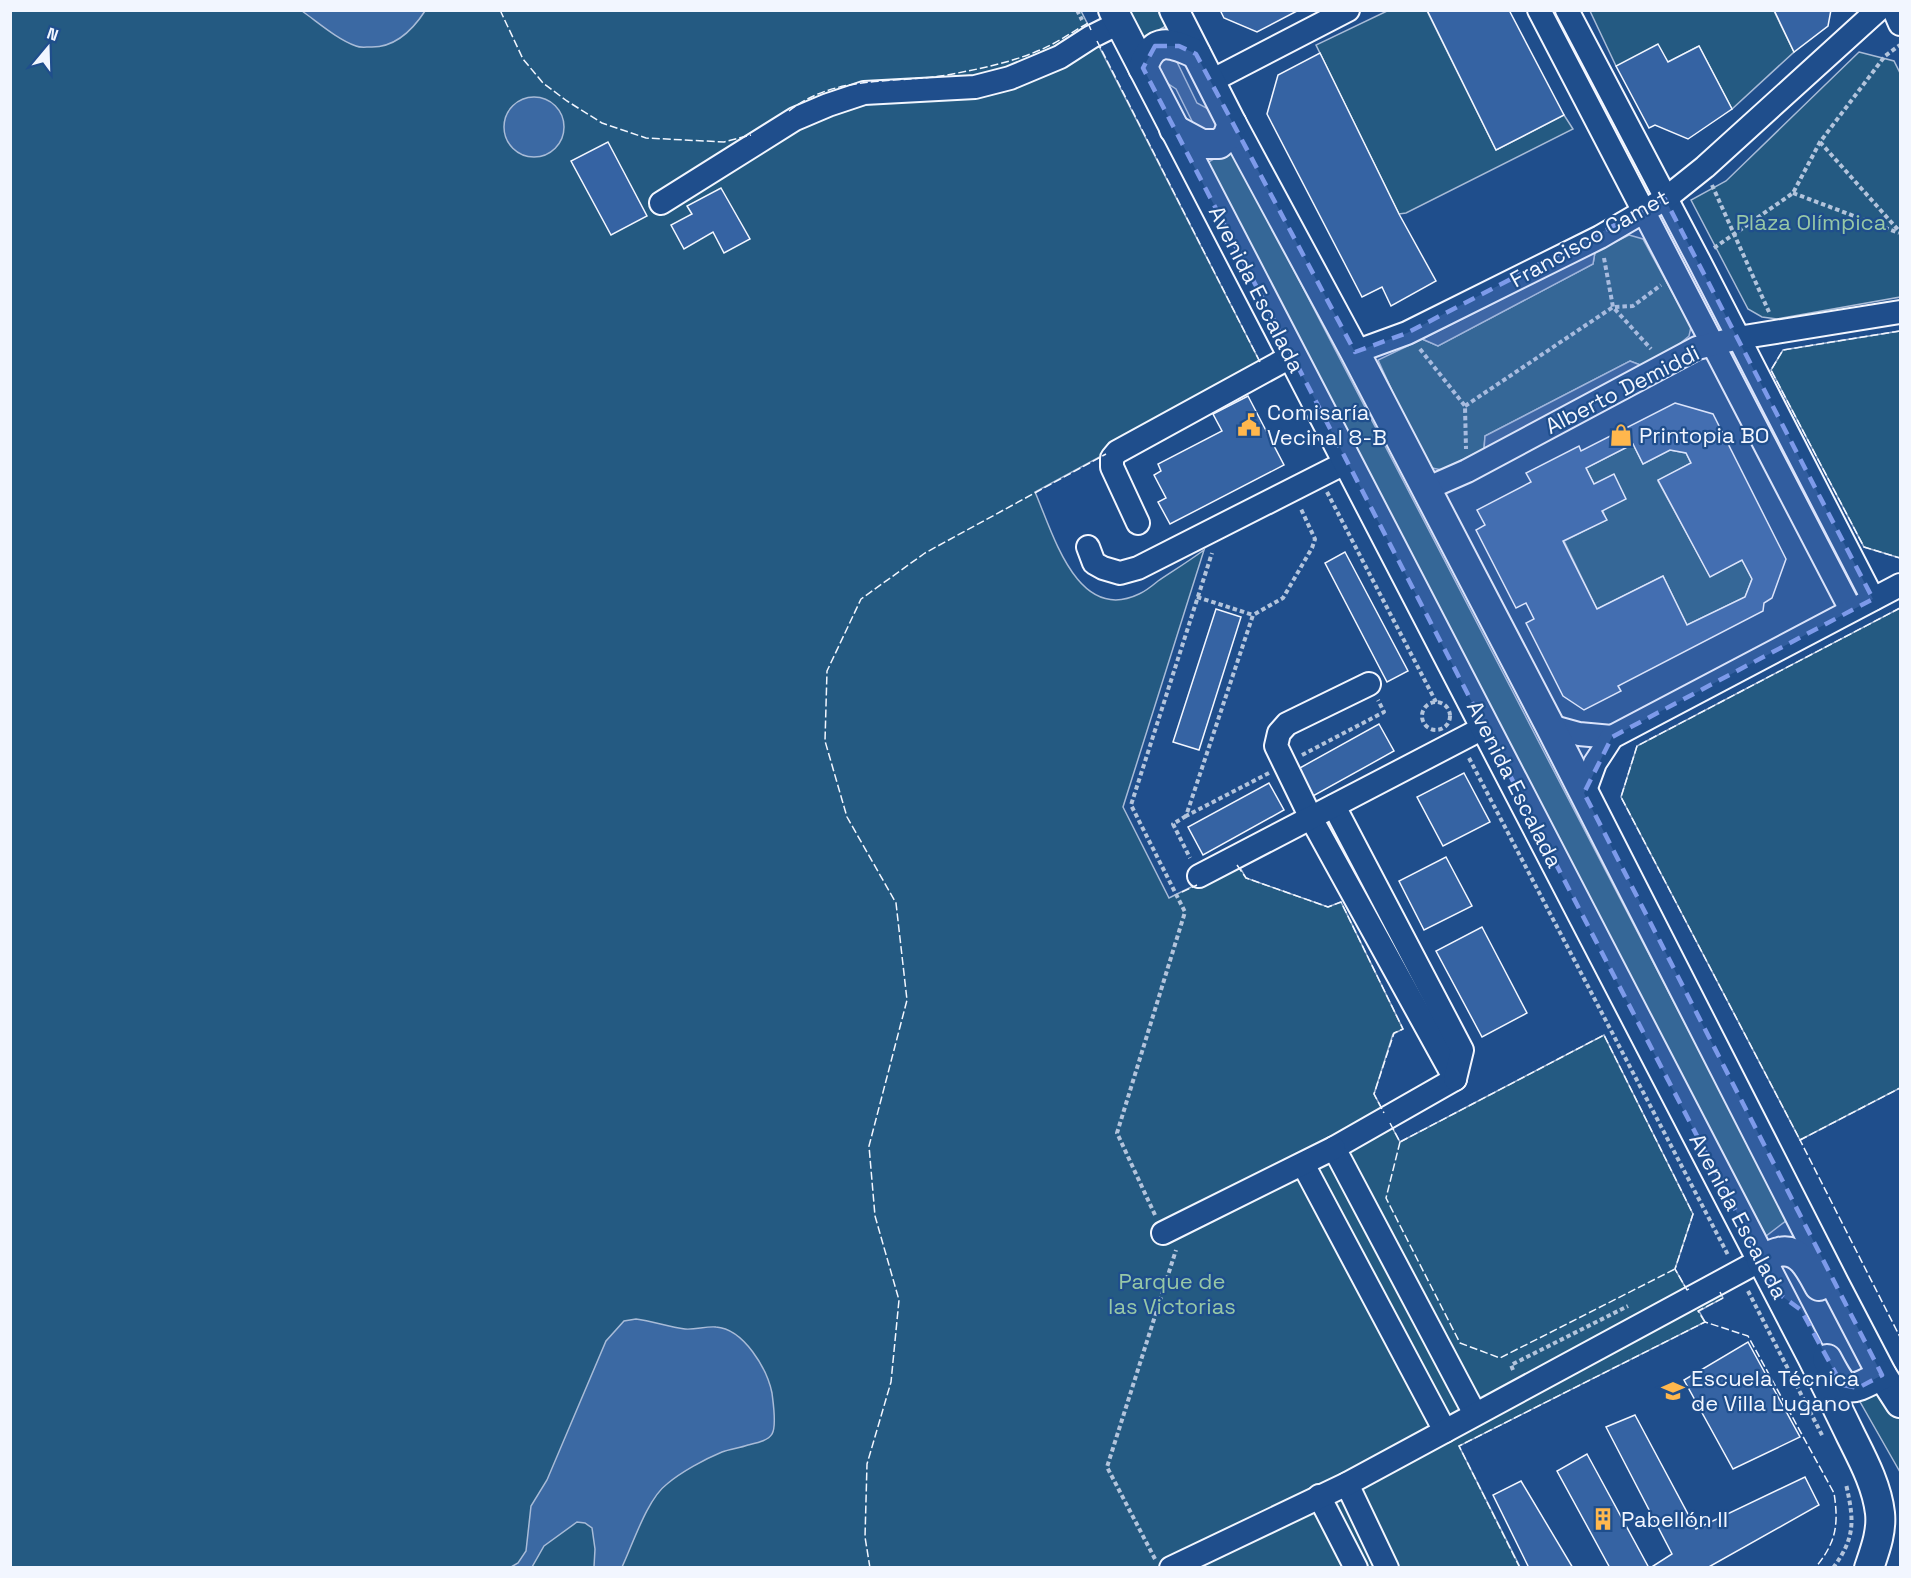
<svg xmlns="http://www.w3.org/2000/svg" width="1911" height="1578" font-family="'Space Grotesk',sans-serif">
<rect width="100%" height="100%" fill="#1f4e8c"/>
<g fill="#245a82" stroke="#a8bbd7" stroke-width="1.5">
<path d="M 11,11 L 1081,11 L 1263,368 L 1035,492 C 1053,533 1077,624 1139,594 C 1146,591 1152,586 1158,581 C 1173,571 1189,561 1204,550 L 1123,807 L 1169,898 L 1238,864 L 1246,878 L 1328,907 L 1341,902 L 1403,1029 L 1393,1034 L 1374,1094 L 1400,1142 L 1604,1035 L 1693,1214 L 1675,1269 L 1687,1290 L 1712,1277 L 1723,1298 L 1699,1311 L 1705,1322 L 1459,1446 L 1520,1567 L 11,1568 Z"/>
<polygon points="1126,11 1158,11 1166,26 1141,40"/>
<polygon points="1387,11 1427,11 1496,150 1564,115 1573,129 1406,213 1399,214 1316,45"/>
<polygon points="1590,11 1774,11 1794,52 1732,109 1699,46 1668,62 1616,66"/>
<polygon points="1859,52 1894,61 1900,73 1900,297 1777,319 1762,317 1748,309 1691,200 1726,181"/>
<polygon points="1231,149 1787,1220 1766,1236 1205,164"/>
<polygon points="1629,235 1643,239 1691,327 1689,336 1677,346 1643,366 1630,361 1485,436 1484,449 1442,470 1427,467 1378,360 1422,339 1438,346 1593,264 1595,252"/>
<polygon points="1900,331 1900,558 1864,547 1771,370 1783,350"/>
<polygon points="1633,444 1643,464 1670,450 1686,453 1691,463 1658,481 1710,576 1742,560 1752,579 1745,597 1687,625 1663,576 1597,609 1564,541 1606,520 1594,484 1586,468"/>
<polygon points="1900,608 1900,1088 1800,1140 1621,797 1637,746"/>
<polygon points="1881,1386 1900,1418 1900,1472 1859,1400"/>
</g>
<g fill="#305b95" stroke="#a8bbd7" stroke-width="1.5">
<polygon points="1159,56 1175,58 1197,103 1212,111 1218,122 1215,130 1210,133 1196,129 1176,89 1161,79 1156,61"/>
<polygon points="1595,252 1593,264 1438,346 1422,339"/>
<polygon points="1630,361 1643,366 1484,449 1485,436"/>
</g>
<g fill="#3b69a3" stroke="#a8bbd7" stroke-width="1.5">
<path d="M 302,11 L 425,11 C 412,31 395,48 370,47 C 366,47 360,48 356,46 C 337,39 319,23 302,11 Z"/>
<circle cx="534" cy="127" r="30"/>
<path d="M 636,1319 C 653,1321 668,1327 685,1329 C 695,1330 706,1326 716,1327 C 744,1329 767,1369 772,1393 C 773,1402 777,1426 772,1434 C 768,1441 756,1443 748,1445 C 740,1448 730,1449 722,1452 C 705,1459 681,1472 667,1484 C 647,1499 633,1544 622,1567 L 594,1567 L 595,1549 L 592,1528 L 585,1523 L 577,1522 L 544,1546 L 532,1567 L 511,1567 L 518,1563 L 526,1551 L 531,1506 L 547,1480 L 606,1341 L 624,1321 Z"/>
</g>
<g fill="#3563a3" stroke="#f2f6ff" stroke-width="1.5" fill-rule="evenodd">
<polygon points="1220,10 1297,10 1297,11 1257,32 1224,18"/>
<polygon points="1427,10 1509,10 1564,115 1496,150"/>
<polygon points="1774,10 1831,10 1828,26 1794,52"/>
<polygon points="1658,44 1668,62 1699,46 1732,109 1688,139 1655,125 1649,128 1616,66"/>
<polygon points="1320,53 1399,214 1436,281 1391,306 1382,287 1362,297 1267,114 1278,75"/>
<polygon points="608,142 647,216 611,235 571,161"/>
<polygon points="721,188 750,239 724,253 713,232 684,249 671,225 692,214 687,206"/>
<polygon points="1248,396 1284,465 1170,524 1158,502 1166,498 1154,475 1161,471 1158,464 1222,431 1213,414"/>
<path d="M 1675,403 L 1713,414 L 1786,559 L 1772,598 L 1764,603 L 1763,611 L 1618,686 L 1621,691 L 1584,710 L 1563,696 L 1526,623 L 1534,619 L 1526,603 L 1516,608 L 1476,530 L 1485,525 L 1477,510 L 1531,482 L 1526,473 L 1579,446 L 1581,451 ZM 1633,444 L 1643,464 L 1670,450 L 1686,453 L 1691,463 L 1658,480 L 1710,577 L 1742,560 L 1752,579 L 1745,597 L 1687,625 L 1663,576 L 1597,609 L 1563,541 L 1607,520 L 1602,511 L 1626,499 L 1614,474 L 1594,484 L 1586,468 Z"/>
<polygon points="1345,552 1408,671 1387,682 1325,563"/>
<polygon points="1216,609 1241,617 1199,750 1173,742"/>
<polygon points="1379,724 1394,751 1313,796 1298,769"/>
<polygon points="1464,773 1490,822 1443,846 1417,797"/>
<polygon points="1269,783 1284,810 1203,855 1188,827"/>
<polygon points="1446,857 1472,906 1424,930 1399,881"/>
<polygon points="1482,927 1527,1013 1482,1037 1436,951"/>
<polygon points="1748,1342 1800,1437 1733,1469 1684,1380"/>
<polygon points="1635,1415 1696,1529 1805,1477 1819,1505 1707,1568 1650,1568 1672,1554 1606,1427"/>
<polygon points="1587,1454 1649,1568 1610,1568 1557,1471"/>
<polygon points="1521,1481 1573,1568 1529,1568 1493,1495"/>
</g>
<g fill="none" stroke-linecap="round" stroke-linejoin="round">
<g stroke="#f2f6ff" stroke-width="26">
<g id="minor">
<polyline points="1539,10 1851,610"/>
<polyline points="1567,10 1698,259 1873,599"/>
<polyline points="1894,10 1900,24"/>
<polyline points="1211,81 1348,10"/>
<polyline points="661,203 795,119 828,105 864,93 975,87 1010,78 1060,57 1091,37 1119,23"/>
<polyline points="1355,352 1407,333 1600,237 1665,199 1705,167 1878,10"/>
<polyline points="1426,489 1467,471 1697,348 1738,338 1900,312"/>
<polyline points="1138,523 1112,467 1112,458 1117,452 1292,356"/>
<polyline points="1088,547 1094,563 1103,568 1120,573 1138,568 1347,462"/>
<polyline points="1369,684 1287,724 1279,733 1276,746 1311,818 1455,1079 1334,1148 1475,1414"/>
<polyline points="1550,726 1579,734 1612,737"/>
<polyline points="1584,793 1595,763 1612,737 1900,585"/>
<polyline points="1334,806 1462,1050 1455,1079"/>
<polyline points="1199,876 1485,727"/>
<polyline points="1303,1164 1445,1431"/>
<polyline points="1163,1233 1334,1148"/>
<polyline points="1347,1484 1387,1568"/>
<polyline points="1319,1496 1356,1568"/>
<polyline points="1171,1568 1347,1484 1761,1260"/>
</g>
</g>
<g stroke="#f2f6ff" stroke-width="32">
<g id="major">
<path d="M 1113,10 L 1812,1357 C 1825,1383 1838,1409 1851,1436 C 1863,1460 1877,1486 1880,1513 C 1882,1532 1875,1550 1869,1568"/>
<polyline points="1174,10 1232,124 1355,352 1550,726 1834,1283 1882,1375 1900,1403"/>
<path d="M 1143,68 C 1153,36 1170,42 1196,54"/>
<polyline points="1174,129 1202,144 1219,144 1227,137 1232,124"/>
<path d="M 1761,1260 C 1767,1257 1773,1253 1779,1252 C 1800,1247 1811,1271 1819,1286"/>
<path d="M 1827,1359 C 1846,1395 1847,1393 1882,1375"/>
</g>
</g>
<g stroke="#b3c4dc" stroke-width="4" stroke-dasharray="4.5 3" stroke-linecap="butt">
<polyline points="1077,10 1082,20"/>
<polyline points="1820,142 1900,232"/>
<polyline points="1712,185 1769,312"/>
<polyline points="1793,193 1899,233"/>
<polyline points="1714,248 1793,193 1820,142 1885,56 1900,45"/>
<polyline points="1604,258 1613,307 1651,349"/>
<polyline points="1420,349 1465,406 1466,449"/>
<polyline points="1465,406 1613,307 1633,306 1661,285"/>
<polyline points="1327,492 1436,702"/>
<polyline points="1197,597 1253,615"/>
<circle cx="1436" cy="716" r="14"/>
<polyline points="1302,755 1384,712 1378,700"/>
<polyline points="1469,758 1728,1255"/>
<polyline points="1269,773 1186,816 1253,615 1283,598 1312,548 1315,539 1301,509"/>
<polyline points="1186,816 1173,824 1190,858"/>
<polyline points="1155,1215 1117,1133 1185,912 1131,805 1212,553"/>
<polyline points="1748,1291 1823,1437"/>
<polyline points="1513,1370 1511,1365 1628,1306"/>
<polyline points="1155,1559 1107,1467 1176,1250"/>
<path d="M 1833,1568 C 1856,1537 1854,1520 1846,1484"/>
</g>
<use href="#minor" stroke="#1f4e8c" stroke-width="22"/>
<use href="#major" stroke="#1f4e8c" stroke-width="28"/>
<g stroke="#f2f6ff" stroke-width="1.5" stroke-dasharray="8 3" stroke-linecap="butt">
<polyline points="500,10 523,59 543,83 567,101 602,123 646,138 724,142 751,135"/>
<polyline points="1097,41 1261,364"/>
<path d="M 789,111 C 836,74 893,84 947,75 C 979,69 1010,63 1040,50 C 1057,43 1072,32 1088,23 L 1091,30"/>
<polyline points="1900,331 1783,350 1771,370 1864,547 1900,558"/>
<polyline points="1900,608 1637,746 1621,797 1800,1140 1900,1088"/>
<polyline points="1237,865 1246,878 1328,907 1341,902 1403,1029 1394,1033 1374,1094 1384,1113"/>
<polyline points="1182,892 1197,885"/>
<polyline points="1390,1123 1400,1142 1604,1035 1693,1214 1675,1269 1687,1290 1690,1288"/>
<polyline points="1802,1139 1800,1140 1900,1337"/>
<polyline points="1400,1142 1386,1198 1460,1343 1500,1358 1675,1269"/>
<polyline points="1705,1322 1698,1311 1723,1298 1720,1292"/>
<polyline points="870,1568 865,1537 867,1464 891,1382 899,1300 875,1216 869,1146 907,1000 896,903 847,817 825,741 827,671 861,599 925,553 1106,454"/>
<path d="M 1520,1568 L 1459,1446 L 1705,1322 L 1748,1336 L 1834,1493 C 1839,1525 1836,1543 1815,1568"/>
</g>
</g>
<path fill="#7d9aea" fill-opacity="0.2" stroke="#7d9aea" stroke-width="4.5" stroke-dasharray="12 8" stroke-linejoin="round" d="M 1155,46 L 1179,46 L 1196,54 L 1355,352 L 1407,333 L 1665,199 L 1873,599 L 1612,737 L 1584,793 L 1882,1375 L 1858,1388 L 1842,1385 L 1801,1310 L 1779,1294 L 1143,68 Z"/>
<defs>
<g id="civic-bare" transform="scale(1.8)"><path d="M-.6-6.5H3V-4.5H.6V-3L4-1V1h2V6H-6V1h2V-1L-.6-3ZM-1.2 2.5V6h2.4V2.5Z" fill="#ffb74d" stroke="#1f4e8c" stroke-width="2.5" paint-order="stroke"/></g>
<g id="shop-bare" transform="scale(1.8)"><path d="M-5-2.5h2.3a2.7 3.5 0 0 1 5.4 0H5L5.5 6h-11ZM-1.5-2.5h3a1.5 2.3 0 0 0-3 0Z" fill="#ffb74d" stroke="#1f4e8c" stroke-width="2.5" paint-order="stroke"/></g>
<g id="school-bare" transform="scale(1.8)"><path d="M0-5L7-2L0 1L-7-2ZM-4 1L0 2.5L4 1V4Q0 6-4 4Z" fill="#ffb74d" stroke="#1f4e8c" stroke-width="2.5" paint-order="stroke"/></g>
<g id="building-bare" transform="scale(1.8)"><path d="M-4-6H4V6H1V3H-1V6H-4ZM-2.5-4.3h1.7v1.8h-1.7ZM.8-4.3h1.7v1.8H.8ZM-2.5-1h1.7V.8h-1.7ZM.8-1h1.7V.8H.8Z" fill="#ffb74d" stroke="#1f4e8c" stroke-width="2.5" paint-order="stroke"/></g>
</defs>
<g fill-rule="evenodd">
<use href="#civic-bare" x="1249" y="425"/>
<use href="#shop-bare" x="1621" y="435"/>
<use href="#school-bare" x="1673" y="1391"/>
<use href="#building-bare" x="1603" y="1519"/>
</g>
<g text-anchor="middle" stroke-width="4.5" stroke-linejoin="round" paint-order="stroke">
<g font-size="22" fill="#97c8a6" stroke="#1f4e8c">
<text x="1811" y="230">Plaza Olímpica</text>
<text x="1172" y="1289">Parque de<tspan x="1172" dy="25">las Victorias</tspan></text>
</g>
<g font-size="22" fill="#f2f6ff" stroke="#1f4e8c">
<text transform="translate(1589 238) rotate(-29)" y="8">Francisco Camet</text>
<text transform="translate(1257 289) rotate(63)" y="8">Avenida Escalada</text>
<text transform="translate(1622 389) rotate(-27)" y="8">Alberto Demiddi</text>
<text transform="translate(1515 784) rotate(63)" y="8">Avenida Escalada</text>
<text transform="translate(1739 1216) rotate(62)" y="8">Avenida Escalada</text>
</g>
<g font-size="22" fill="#f2f6ff" stroke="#1f4e8c" text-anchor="start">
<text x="1267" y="420">Comisaría<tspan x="1267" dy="25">Vecinal 8-B</tspan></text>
<text x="1639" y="443">Printopia BO</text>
<text x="1691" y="1386">Escuela Técnica<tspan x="1691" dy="25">de Villa Lugano</tspan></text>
<text x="1621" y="1527">Pabellón II</text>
</g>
</g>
<rect width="1911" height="1578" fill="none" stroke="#f2f6ff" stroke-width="24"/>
<g transform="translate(48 48) rotate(19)" stroke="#1f4e8c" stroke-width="4.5" paint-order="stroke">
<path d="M0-4.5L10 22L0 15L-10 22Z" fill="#f2f6ff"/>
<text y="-9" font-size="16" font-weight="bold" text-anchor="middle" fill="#f2f6ff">N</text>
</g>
</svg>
